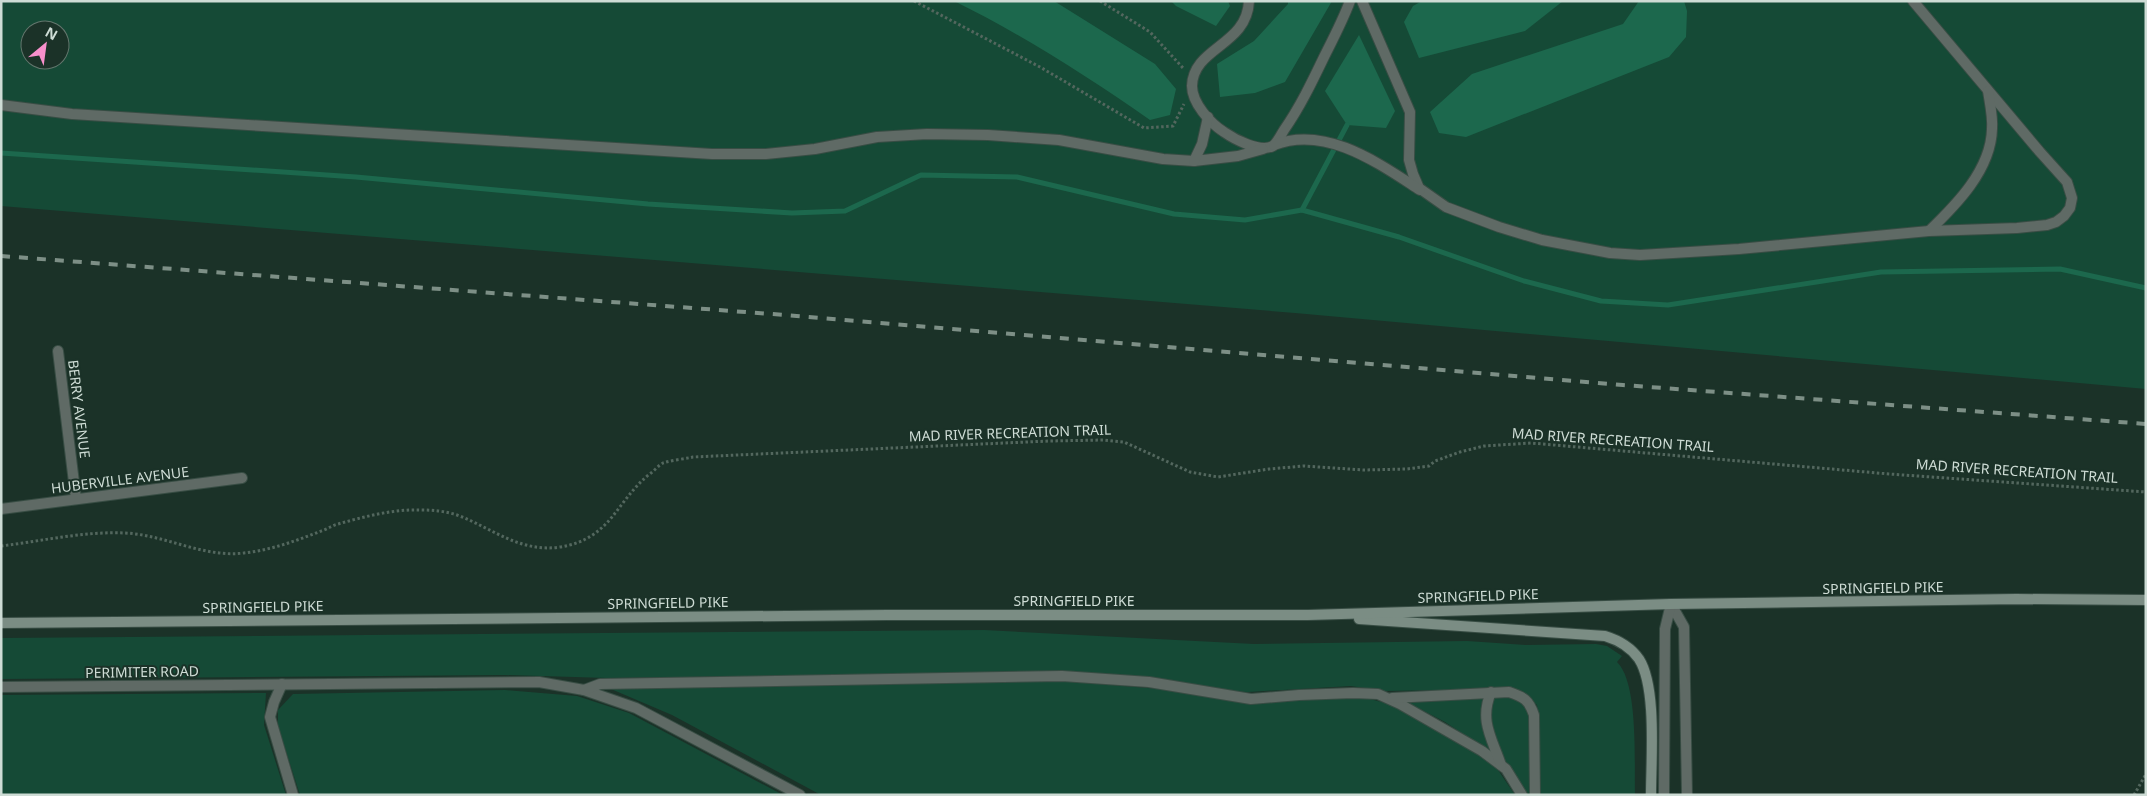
<svg xmlns="http://www.w3.org/2000/svg" width="2147" height="796" font-family="'Noto Sans',sans-serif">
<rect width="100%" height="100%" fill="#1b3228"/>
<g fill="#154a36" fill-rule="evenodd">
<path d="M 1,1 L 2146,1 L 2146,389 L 1295,313 L 1,206 ZM 30,30 L 60,30 L 60,60 L 30,60 Z"/>
<path d="M 984,630 L 1254,644 L 1467,641 L 1526,645 L 1596,644 L 1607,646 L 1622,656 L 1617,662 C 1639,683 1634,764 1635,795 L 1540,795 L 1538,746 L 1540,731 L 1537,705 L 1524,694 L 1512,689 L 1383,691 L 1351,686 L 1248,692 L 1225,691 L 1114,674 L 1056,672 L 607,678 L 504,675 L 1,679 L 1,638 Z"/>
<polygon points="1061,681 1160,689 1257,704 1329,696 1366,698 1389,704 1441,729 1496,767 1515,795 821,795 672,715 611,689"/>
<polygon points="505,690 577,696 629,713 783,795 300,795 278,726 278,710 293,694"/>
<polygon points="266,693 264,725 286,795 1,795 1,695"/>
<path d="M 1500,696 C 1515,699 1522,700 1529,714 L 1531,795 L 1529,795 L 1511,771 L 1495,755 L 1445,722 L 1401,699 Z"/>
</g>
<g fill="#1c684d">
<path d="M 954,1 L 1054,1 L 1155,64 L 1176,89 L 1170,115 L 1150,120 C 1087,76 1023,35 954,1 Z"/>
<polygon points="1171,1 1228,1 1230,6 1216,26 1176,6"/>
<polygon points="1288,1 1332,1 1285,82 1255,93 1220,97 1217,64 1254,41 1288,4"/>
<polygon points="1422,1 1563,1 1525,31 1419,58 1404,22 1413,6"/>
<polygon points="1639,1 1684,1 1687,11 1686,37 1669,57 1466,137 1439,133 1430,112 1472,74 1623,24"/>
<polygon points="1359,35 1395,111 1386,128 1347,125 1325,91"/>
</g>
<g fill="none" stroke-linecap="round" stroke-linejoin="round">
<g stroke="#1c684d" stroke-width="5">
<polyline points="1,153 356,177 648,204 792,213 845,211 921,175 1017,177 1174,214 1245,220 1302,210 1399,237 1524,281 1601,301 1668,305 1881,272 2060,269 2146,288"/>
<polyline points="1302,210 1347,125"/>
</g>
<g stroke="#384d44" stroke-width="12">
<g id="service">
<path d="M 1249,1 C 1247,46 1193,47 1192,86 C 1192,103 1210,123 1224,132 C 1234,139 1260,153 1273,146 C 1277,143 1281,135 1284,130 C 1300,107 1312,82 1324,57 C 1333,39 1343,20 1350,1"/>
<polyline points="1362,1 1410,112 1409,160 1413,174 1419,188 1446,207 1499,227 1542,240 1610,253 1640,255 1739,249 1929,231 2017,228 2047,225 2056,222 2064,216 2070,208 2072,198 2067,182 2040,152 1913,1"/>
<polyline points="1,105 72,114 712,154 766,154 815,149 877,137 927,134 988,135 1059,140 1163,159 1194,161 1238,156 1263,149"/>
<path d="M 1274,145 C 1326,125 1378,163 1420,190"/>
<polyline points="1194,161 1202,144 1208,117"/>
<path d="M 1929,231 C 1956,205 1991,170 1992,129 C 1993,117 1990,104 1988,91"/>
<polyline points="282,684 274,702 270,717 293,795"/>
<polyline points="1,687 539,682 584,690 636,708 800,795"/>
<polyline points="584,690 600,684 1062,676 1149,682 1251,699 1299,695 1353,693 1378,694 1400,704 1482,751 1506,769 1522,795"/>
<path d="M 1491,692 C 1479,721 1492,738 1501,765"/>
<path d="M 1392,698 L 1509,692 C 1524,697 1529,700 1534,715 L 1535,795"/>
</g>
</g>
<g stroke="#384d44" stroke-width="12">
<g id="minor">
<polyline points="58,351 76,499"/>
<polyline points="1,509 242,478"/>
</g>
</g>
<g stroke="#384d44" stroke-width="12">
<g id="tertiary">
<polyline points="1671,604 1684,627 1687,795"/>
<polyline points="1664,795 1665,629 1671,604"/>
</g>
</g>
<g stroke="#384d44" stroke-width="12">
<g id="secondary">
<path d="M 1359,619 L 1605,636 C 1618,640 1630,646 1639,659 C 1657,687 1651,760 1651,795"/>
<polyline points="1,623 887,615 1308,615 1671,604 2016,599 2146,600"/>
</g>
</g>
<g stroke="#53675e" stroke-width="3" stroke-dasharray="2.5 2.5" stroke-linecap="butt">
<polyline points="914,1 1040,67 1144,128 1173,126 1184,104"/>
<polyline points="1100,1 1150,32 1183,68"/>
<path d="M 1,546 C 42,541 85,531 125,533 C 166,535 203,558 244,553 C 272,550 298,540 324,530 C 329,528 333,525 338,524 C 363,517 393,509 420,510 C 433,510 445,511 457,515 C 492,528 520,553 560,547 C 612,539 616,500 651,473 C 655,470 659,465 663,463 C 672,460 684,459 693,457 L 1049,441 L 1104,440 L 1124,442 L 1190,472 L 1218,477 L 1269,469 L 1304,466 L 1364,470 L 1407,469 L 1429,466 L 1435,461 L 1460,452 L 1484,446 L 1531,443 L 1889,474 L 2146,492"/>
<polyline points="2134,795 2146,774"/>
</g>
<use href="#service" stroke="#5f6a65" stroke-width="10"/>
<use href="#minor" stroke="#5f6a65" stroke-width="10"/>
<use href="#tertiary" stroke="#5f6a65" stroke-width="10"/>
<use href="#secondary" stroke="#7b8d84" stroke-width="10"/>
<polyline stroke="#7d8f86" stroke-width="4" stroke-dasharray="9 9" stroke-linecap="butt" points="1,256 785,315 1623,385 2146,424"/>
</g>
<g text-anchor="middle" stroke-width="4" stroke-linejoin="round" paint-order="stroke">
<g font-size="14" fill="#cedcd5" stroke="#1b3228">
<text transform="translate(79 409) rotate(83)" y="5">BERRY AVENUE</text>
<text transform="translate(1010 433) rotate(-2)" y="5">MAD RIVER RECREATION TRAIL</text>
<text transform="translate(1613 440) rotate(4)" y="5">MAD RIVER RECREATION TRAIL</text>
<text transform="translate(2017 471) rotate(4)" y="5">MAD RIVER RECREATION TRAIL</text>
<text transform="translate(120 480) rotate(-7)" y="5">HUBERVILLE AVENUE</text>
<text transform="translate(1883 588) rotate(-1)" y="5">SPRINGFIELD PIKE</text>
<text transform="translate(1478 596) rotate(-2)" y="5">SPRINGFIELD PIKE</text>
<text x="1074" y="606">SPRINGFIELD PIKE</text>
<text transform="translate(668 603) rotate(-1)" y="5">SPRINGFIELD PIKE</text>
<text transform="translate(263 607) rotate(-1)" y="5">SPRINGFIELD PIKE</text>
<text transform="translate(142 672) rotate(-1)" y="5">PERIMITER ROAD</text>
</g>
</g>
<rect width="2147" height="796" fill="none" stroke="#cedcd5" stroke-width="5"/>
<g transform="translate(45 45) rotate(29)"><circle r="24" fill="#1b3228" stroke="#63766d"/>
<path d="M0-4L9 19L0 12L-9 19Z" fill="#f890cc"/>
<text y="-8" font-size="14" font-weight="bold" text-anchor="middle" fill="#cedcd5">N</text>
</g>
</svg>
